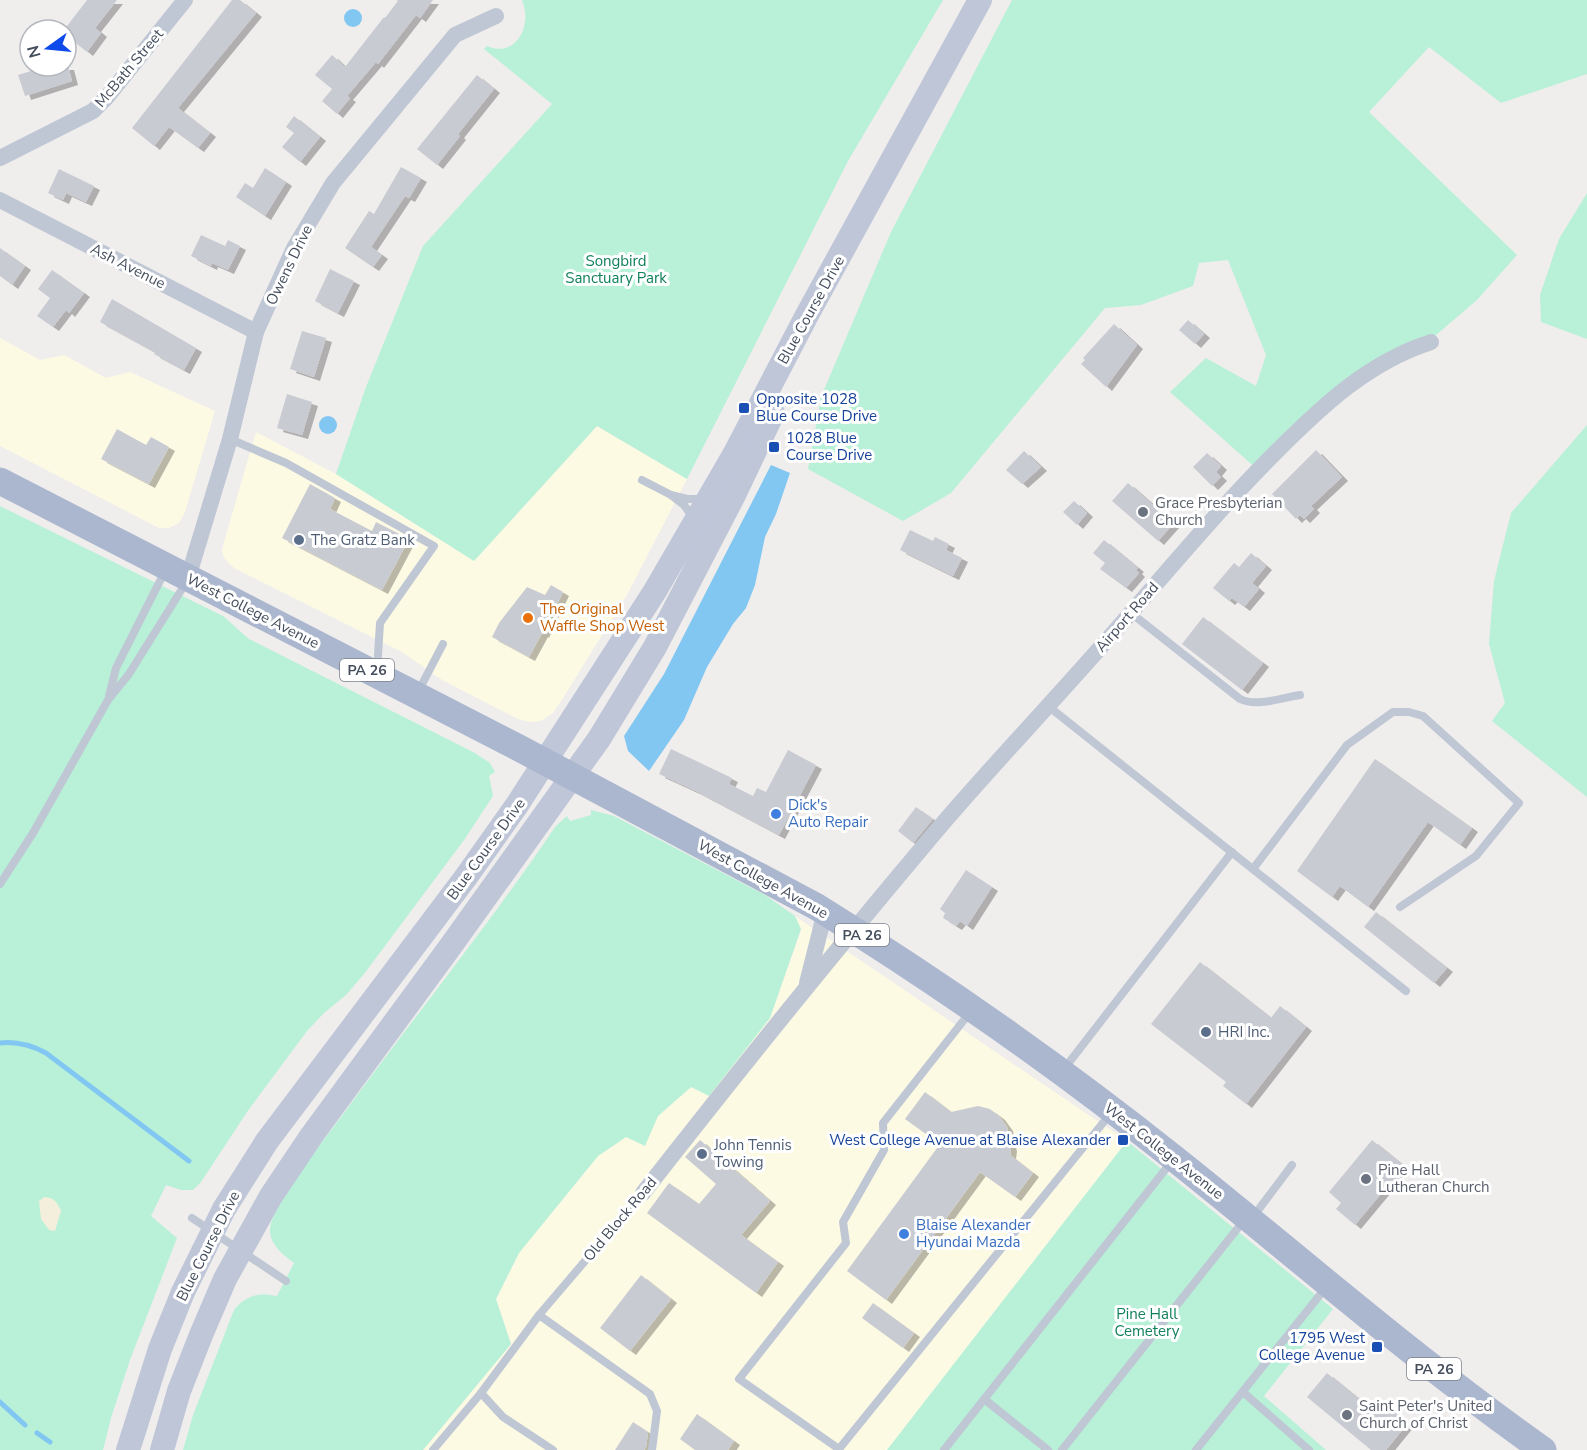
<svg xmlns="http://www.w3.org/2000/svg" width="1587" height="1450" font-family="'Nunito Sans',sans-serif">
<defs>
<filter id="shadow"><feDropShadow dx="6" dy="4" stdDeviation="0" flood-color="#0004"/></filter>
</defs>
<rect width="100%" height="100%" fill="#f0eded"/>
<g fill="#fdfae4">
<polygon points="0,338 40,360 64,355 106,378 130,372 215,411 185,512 179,523 169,528 159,528 0,446"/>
<polygon points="597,426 687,479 628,593 563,698 553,713 541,721 530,722 518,719 442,680 402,652 234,568 224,558 222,550 224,542 256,432 336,474 474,561"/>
<polygon points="795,916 1127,1141 887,1450 423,1450 511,1344 496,1299 519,1253 598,1156 626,1137 645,1145 658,1116 770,1018 801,930"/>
</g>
<g fill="#b8f1d8">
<path d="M 522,0 L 943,0 L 848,161 L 687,479 L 597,426 L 474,561 L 336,474 L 366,387 L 423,246 L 552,104 L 484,49 L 487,46 C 516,59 533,25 522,0 Z"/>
<polygon points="1012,0 1587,0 1587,74 1501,103 1429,47 1369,112 1517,255 1477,300 1429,341 1389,358 1258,470 1170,392 1206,358 1256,386 1266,355 1228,260 1199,263 1193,286 1141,305 1105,308 951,493 903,521 808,469 821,397 891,232"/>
<polygon points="1587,193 1587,339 1541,322 1540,295 1559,239"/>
<polygon points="1587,425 1587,797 1492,721 1505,703 1489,644 1494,581 1511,513"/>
<polygon points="0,506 223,616 249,639 475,753 490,763 495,772 489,776 493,796 464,840 364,974 346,995 324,1013 307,1031 247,1112 201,1182 193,1190 181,1190 166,1185 151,1216 177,1238 130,1360 111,1418 103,1450 0,1450"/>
<path d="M 591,810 L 614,816 L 765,895 L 795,916 L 801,929 L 770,1018 L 709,1096 L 691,1087 L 658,1116 L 645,1146 L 626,1137 L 598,1156 L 519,1253 L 496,1299 L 511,1344 L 423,1450 L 183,1450 L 193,1415 L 234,1310 C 246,1295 259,1292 277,1296 L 294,1263 C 281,1253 266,1242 271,1223 C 275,1210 284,1198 291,1187 C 307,1161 326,1137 344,1113 C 414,1017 489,925 555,827 L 567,816 L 570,821 L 591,815 Z"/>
<polygon points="1127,1141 1333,1309 1264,1396 1326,1450 887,1450"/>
</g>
<path fill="#f3efdc" d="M 44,1197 C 55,1198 57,1202 61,1211 L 55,1231 L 49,1230 L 41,1219 L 39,1201 Z"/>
<g fill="#82c7f1">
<circle cx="353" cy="18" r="9"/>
<circle cx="328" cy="425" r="9"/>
<polygon points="771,465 790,473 776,514 765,537 755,585 746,608 733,624 707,667 684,720 649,771 628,751 624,736 664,674"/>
</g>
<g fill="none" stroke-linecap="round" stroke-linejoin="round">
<g stroke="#82c7f1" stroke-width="5">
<path d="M 0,1043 C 17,1041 31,1045 46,1053 L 189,1161"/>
<polyline points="0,1402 25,1425"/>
<polyline points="37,1433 50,1442"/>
</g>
</g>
<g fill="#c9cbd3" filter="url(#shadow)">
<polygon points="87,0 117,0 95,28 101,33 87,52 66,35 66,30 64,30"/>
<polygon points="232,0 240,0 256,13 178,108 210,133 198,148 169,127 154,146 132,128"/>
<polygon points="396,0 433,0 420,18 416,15 378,64 376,62 347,96 350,98 337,114 322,101 332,89 315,75 332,55 345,67 384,17 385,18 398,1"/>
<polygon points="47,66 68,66 72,81 25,96 18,75"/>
<polygon points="477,75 494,89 458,134 460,136 437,165 417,149"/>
<polygon points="294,116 320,137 300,162 282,147 294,133 286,127"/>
<polygon points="401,167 421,178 409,198 405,196 371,247 382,255 373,267 345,248 369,211 374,214"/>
<polygon points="265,168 286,182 265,216 236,197 245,183 253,188"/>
<polygon points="59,169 94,186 86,202 66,193 63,200 48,193"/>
<polygon points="201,235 225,246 228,240 240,246 228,270 212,263 211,266 191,256"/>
<polygon points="0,248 25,266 12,285 0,276"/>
<polygon points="330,269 354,281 338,313 315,301"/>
<polygon points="52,270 84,293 69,313 66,310 53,327 37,316 50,298 38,289"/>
<polygon points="112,299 196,348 184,370 154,354 155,352 100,322"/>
<polygon points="1188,320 1204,334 1195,344 1179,330"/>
<polygon points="1114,324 1137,345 1106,387 1081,364 1085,360 1083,358"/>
<polygon points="302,331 326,338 314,377 290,369"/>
<polygon points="287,394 312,402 302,435 277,428"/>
<polygon points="117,429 146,445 151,437 169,447 149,484 101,459"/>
<polygon points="1316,450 1342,477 1311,506 1314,509 1304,519 1300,515 1296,519 1272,494"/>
<polygon points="1024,451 1041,467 1022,484 1006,470"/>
<polygon points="1207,453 1221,466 1216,472 1221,477 1212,486 1193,467"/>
<polygon points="1128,483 1174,523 1158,541 1112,501"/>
<polygon points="310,484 335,498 330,509 372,531 376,522 409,539 382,590 282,538"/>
<polygon points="1074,501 1087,513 1077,525 1063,512"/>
<polygon points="910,530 933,541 935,537 949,544 946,550 962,558 953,576 900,550"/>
<polygon points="1104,540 1138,568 1136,570 1139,573 1126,588 1100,569 1105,563 1093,553"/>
<polygon points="1251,553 1266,566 1252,583 1259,589 1244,607 1232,598 1229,601 1213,588 1234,563 1239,567"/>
<polygon points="551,585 563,592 543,634 542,633 529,657 492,637 499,623 527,587 545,595"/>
<polygon points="1203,617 1263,663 1242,690 1182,644"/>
<polygon points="671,749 732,778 729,784 753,796 757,788 766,792 788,750 816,765 779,835 696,791 659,774"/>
<polygon points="1375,759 1472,828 1460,845 1428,822 1368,907 1340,886 1332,897 1297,871"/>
<polygon points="916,807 933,819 913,843 898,831"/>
<polygon points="966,870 992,887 967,926 960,921 956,926 943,918 945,913 940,909"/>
<polygon points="1376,912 1447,968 1434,983 1364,927"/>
<polygon points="1200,962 1271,1018 1280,1006 1306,1027 1246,1104 1223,1086 1226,1082 1151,1024"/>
<polygon points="925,1092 951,1112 978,1106 990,1109 999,1116 1007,1127 1011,1148 1010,1155 1033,1173 1015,1197 980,1172 886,1300 847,1271 940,1144 905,1119"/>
<polygon points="700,1140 770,1201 741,1235 778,1262 756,1293 647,1213 669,1183 699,1204 716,1184 685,1157"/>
<polygon points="1372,1140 1404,1166 1355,1225 1336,1209 1341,1203 1329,1192"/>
<polygon points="641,1275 671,1299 630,1351 600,1328"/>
<polygon points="873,1303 914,1333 903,1348 862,1318"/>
<polygon points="1327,1373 1376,1413 1384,1403 1408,1423 1386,1450 1371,1450 1307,1397"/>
<polygon points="697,1414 734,1441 728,1450 695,1450 680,1439"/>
<polygon points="633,1422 648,1432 646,1447 644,1450 615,1450"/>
</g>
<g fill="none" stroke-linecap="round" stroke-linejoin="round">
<g stroke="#bfc7d4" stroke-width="8">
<polyline points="230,439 286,463 434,546 380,623 377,671"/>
<polyline points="642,480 671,495"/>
<polyline points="693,518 684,505 671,495 687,499 704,499"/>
<path d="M 1131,613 L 1240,699 C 1257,707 1281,698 1300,695"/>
<polyline points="418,692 443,644"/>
<polyline points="109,696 116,668 166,569"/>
<polyline points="1048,706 1406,991"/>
<polyline points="1253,869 1347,745 1393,712 1409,712 1423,716 1519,803 1476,856 1400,907"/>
<polyline points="0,884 33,833 108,700 129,674 187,581"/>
<polyline points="971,1011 883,1123 884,1150 843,1222 846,1243 739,1379 839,1449 1111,1113"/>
<polyline points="1064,1069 1232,852"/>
<polyline points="1253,1217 1292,1165"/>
<polyline points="192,1218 286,1281"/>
<polyline points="539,1315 650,1394 657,1411 652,1450"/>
<polyline points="1243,1392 1309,1450"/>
<polyline points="481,1393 503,1417 553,1450"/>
<polyline points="984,1399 1048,1450"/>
<polyline points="433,1450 481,1393 539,1315 643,1193"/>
<polyline points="944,1450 1172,1161"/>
<polyline points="1062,1450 1245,1219"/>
<polyline points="1196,1450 1327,1286"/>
</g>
<g stroke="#bfc7d4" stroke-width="16">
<polyline points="0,158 93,111 107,97 185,0"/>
<polyline points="0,200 256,332"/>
<polyline points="188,578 230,439 256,332 294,248 333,183 455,35 496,16"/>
<polyline points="807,983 825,912"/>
<path d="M 643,1193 C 736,1074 830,957 927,842 C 982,776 1042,714 1099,649 C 1157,584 1213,515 1275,453 C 1321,407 1368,362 1431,342"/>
</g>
<g stroke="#bec6d8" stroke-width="24">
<polyline points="128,1450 160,1349 183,1292 224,1209 267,1141 466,877 517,805 655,591 735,453 807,315 980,0"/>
<polyline points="162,1450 179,1391 201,1335 225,1279 271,1196 312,1135 450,947 599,739 655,647 734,495 773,413"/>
</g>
<path stroke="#abb7ce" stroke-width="27" d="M 0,481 L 519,748 L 817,907 C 941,984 1061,1068 1175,1159 C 1297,1256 1415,1360 1543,1450"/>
</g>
<g fill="#1a4fb4" stroke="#fff" stroke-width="2">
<rect x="738" y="402" width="12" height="12" rx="3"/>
<rect x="768" y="441" width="12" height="12" rx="3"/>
<rect x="1117" y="1134" width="12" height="12" rx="3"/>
<rect x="1371" y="1341" width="12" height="12" rx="3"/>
</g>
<g fill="#6b7280" stroke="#fff" stroke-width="2">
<circle cx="1143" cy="512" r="6"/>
<circle cx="1366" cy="1179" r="6"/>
<circle cx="1347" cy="1415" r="6"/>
</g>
<g fill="#5c6f8a" stroke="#fff" stroke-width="2">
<circle cx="299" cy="540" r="6"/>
<circle cx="1206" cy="1032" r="6"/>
<circle cx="702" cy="1154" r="6"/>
</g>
<circle fill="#e8710a" stroke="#fff" stroke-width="2" cx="528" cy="618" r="6"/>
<g fill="#3f7fe0" stroke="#fff" stroke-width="2">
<circle cx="776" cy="814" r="6"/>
<circle cx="904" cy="1234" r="6"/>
</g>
<g text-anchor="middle" stroke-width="6" stroke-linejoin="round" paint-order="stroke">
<g fill="#fff" stroke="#7c828d" stroke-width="1.5">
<rect x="340" y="659" width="54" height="22" rx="4.5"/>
<rect x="835" y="924" width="54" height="22" rx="4.5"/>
<rect x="1407" y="1358" width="54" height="22" rx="4.5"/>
</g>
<g font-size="14" font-weight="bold" fill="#444d5c">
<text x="367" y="675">PA 26</text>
<text x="862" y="940">PA 26</text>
<text x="1434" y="1374">PA 26</text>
</g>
<g font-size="15" fill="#444d5c" stroke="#fff">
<text transform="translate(129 68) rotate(-50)" y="5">McBath Street</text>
<text transform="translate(289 265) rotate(-64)" y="5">Owens Drive</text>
<text transform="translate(128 266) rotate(27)" y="5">Ash Avenue</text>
<text transform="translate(811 310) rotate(-61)" y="5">Blue Course Drive</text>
<text transform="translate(253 611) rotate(27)" y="5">West College Avenue</text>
<text transform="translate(1127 617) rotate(-49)" y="5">Airport Road</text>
<text transform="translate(486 849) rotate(-54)" y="5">Blue Course Drive</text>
<text transform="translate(763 879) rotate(29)" y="5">West College Avenue</text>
<text transform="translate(1164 1151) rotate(38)" y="5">West College Avenue</text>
<text transform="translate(620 1219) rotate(-50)" y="5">Old Block Road</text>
<text transform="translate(208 1246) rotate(-63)" y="5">Blue Course Drive</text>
</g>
<g font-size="15" fill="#11815c" stroke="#fff">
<text x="616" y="266">Songbird<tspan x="616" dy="17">Sanctuary Park</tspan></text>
<text x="1147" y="1319">Pine Hall<tspan x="1147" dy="17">Cemetery</tspan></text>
</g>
<g font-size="15" fill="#164399" stroke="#fff" text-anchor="start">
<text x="756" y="404">Opposite 1028<tspan x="756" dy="17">Blue Course Drive</tspan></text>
<text x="786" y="443">1028 Blue<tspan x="786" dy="17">Course Drive</tspan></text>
<text x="1111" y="1145" text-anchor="end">West College Avenue at Blaise Alexander</text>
<text x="1365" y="1343" text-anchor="end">1795 West<tspan x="1365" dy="17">College Avenue</tspan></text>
</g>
<g font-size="15" fill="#5b616d" stroke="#fff" text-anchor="start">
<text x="1155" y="508">Grace Presbyterian<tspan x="1155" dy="17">Church</tspan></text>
<text x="1378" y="1175">Pine Hall<tspan x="1378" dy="17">Lutheran Church</tspan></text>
<text x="1359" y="1411">Saint Peter's United<tspan x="1359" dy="17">Church of Christ</tspan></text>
</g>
<g font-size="15" fill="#4e5e75" stroke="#fff" text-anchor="start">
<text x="311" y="545">The Gratz Bank</text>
<text x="1218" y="1037">HRI Inc.</text>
<text x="714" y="1150">John Tennis<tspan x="714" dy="17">Towing</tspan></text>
</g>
<g font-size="15" fill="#c56008" stroke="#fff" text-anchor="start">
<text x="540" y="614">The Original<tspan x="540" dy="17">Waffle Shop West</tspan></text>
</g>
<g font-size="15" fill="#366cbe" stroke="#fff" text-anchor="start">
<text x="788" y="810">Dick's<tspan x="788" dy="17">Auto Repair</tspan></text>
<text x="916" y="1230">Blaise Alexander<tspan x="916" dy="17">Hyundai Mazda</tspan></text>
</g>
</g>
<g transform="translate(48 48) rotate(255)"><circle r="28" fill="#ffffff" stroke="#b4b8be" stroke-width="1.5"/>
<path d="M0-4.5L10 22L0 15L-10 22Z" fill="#0e49e9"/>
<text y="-9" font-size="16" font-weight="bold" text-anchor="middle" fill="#444d5c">N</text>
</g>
</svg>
